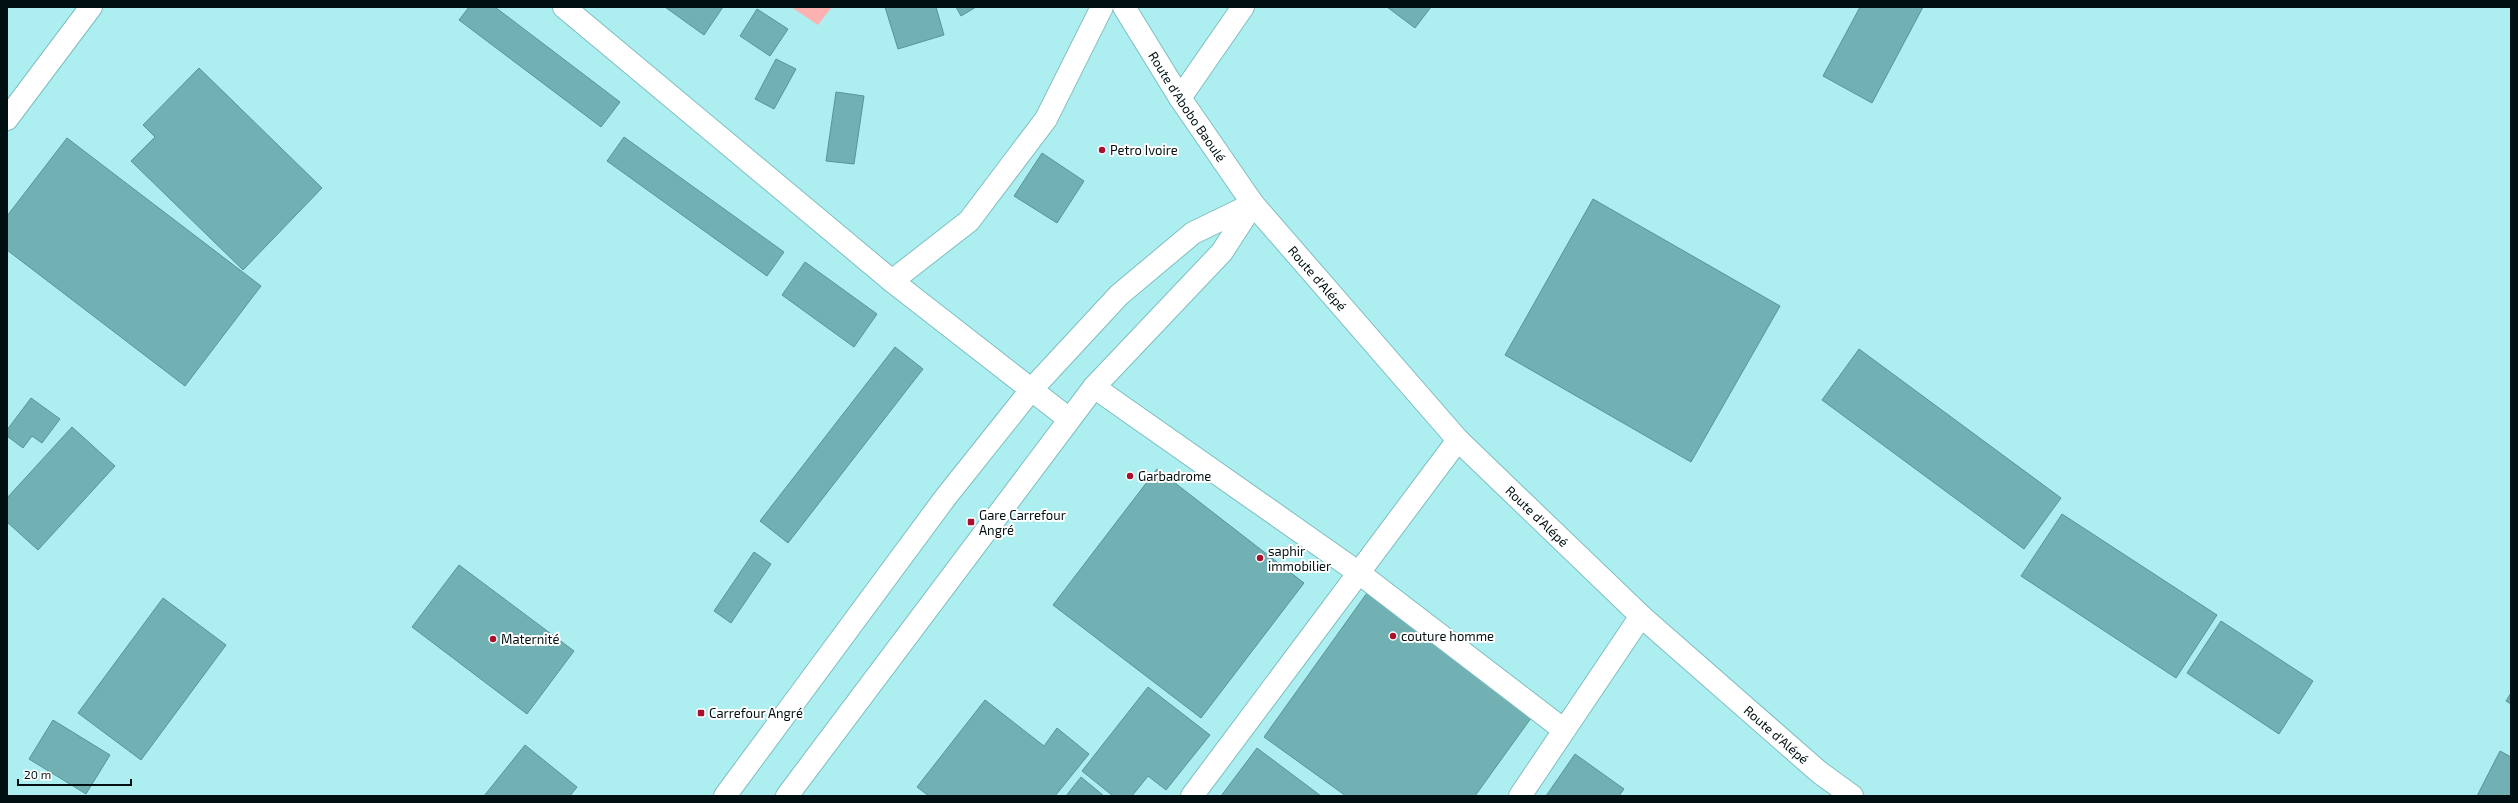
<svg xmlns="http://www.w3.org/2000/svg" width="2518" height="803" font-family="'Exo 2',sans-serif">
<rect width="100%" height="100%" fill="#adeef1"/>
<polygon fill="#fdb2b2" points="791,7 832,7 818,25"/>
<g fill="#71b1b4" stroke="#569699">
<polygon points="469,7 495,7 620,102 601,127 459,20"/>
<polygon points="665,7 723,7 704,35"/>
<polygon points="885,7 936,7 944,35 898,49"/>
<polygon points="956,7 976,7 961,16"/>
<polygon points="1387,7 1431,7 1415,28"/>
<polygon points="1860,7 1923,7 1872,103 1823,76"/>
<polygon points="757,9 788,29 770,56 740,36"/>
<polygon points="776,59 796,69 774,109 755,99"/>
<polygon points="199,68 322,188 243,270 131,161 155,137 143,125"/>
<polygon points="836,92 864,96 854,164 826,161"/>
<polygon points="624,137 784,252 767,276 607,161"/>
<polygon points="67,138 261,286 185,386 7,250 7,216"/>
<polygon points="1042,153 1084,181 1057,223 1014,196"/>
<polygon points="1593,199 1780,306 1691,462 1505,355"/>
<polygon points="805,262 877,314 854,347 782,295"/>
<polygon points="895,347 923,369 788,543 760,521"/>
<polygon points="1859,349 2061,498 2024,549 1822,400"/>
<polygon points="31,398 60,419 42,443 32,436 23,448 7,436 7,430"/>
<polygon points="72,427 115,466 38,550 7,522 7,498"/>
<polygon points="1157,469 1304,583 1201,718 1053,605"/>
<polygon points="2062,514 2217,615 2176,678 2021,576"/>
<polygon points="754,552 771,564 731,623 714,611"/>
<polygon points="459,565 574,651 527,714 412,627"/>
<polygon points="1367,593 1534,714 1475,796 1346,796 1264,737"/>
<polygon points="163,598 226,645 141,760 78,713"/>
<polygon points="2221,621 2313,681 2279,734 2187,673"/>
<polygon points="1148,687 1210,735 1166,790 1148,776 1132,796 1113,796 1082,771"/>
<polygon points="2511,693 2511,704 2506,701"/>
<polygon points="985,700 1044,746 1057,728 1089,754 1055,796 929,796 917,787"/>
<polygon points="53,720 110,755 86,794 29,759"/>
<polygon points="525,745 577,787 570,796 484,796"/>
<polygon points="1257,748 1321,796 1221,796"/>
<polygon points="2500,751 2511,757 2511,796 2477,796"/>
<polygon points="1575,754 1624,789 1619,796 1546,796"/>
<polygon points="1081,777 1104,796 1066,796"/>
</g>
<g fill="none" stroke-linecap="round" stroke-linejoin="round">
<g stroke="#7ebec1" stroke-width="24">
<g id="lane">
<polyline points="892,281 969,221 1046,119 1102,7"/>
<polyline points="1094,387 1359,573 1564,730"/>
</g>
</g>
<g stroke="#7ebec1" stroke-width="24">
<g id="street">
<polyline points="1180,98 1243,7"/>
<polyline points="7,119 91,7"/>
<polyline points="1192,796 1458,440"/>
<polyline points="1520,796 1641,616"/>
</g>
</g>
<g stroke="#7ebec1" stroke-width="24">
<g id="secondary">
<polyline points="564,7 892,281 1069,419"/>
<path id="s1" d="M 1124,7 L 1180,98 L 1253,204 L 1458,440 L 1641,616 L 1819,772 L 1852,796"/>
<polyline points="725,796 945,498 1031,390 1119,295 1193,233 1253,204"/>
<polyline points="787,796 1094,387 1222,252 1253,204"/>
</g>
</g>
<use href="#lane" stroke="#fff" stroke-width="22"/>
<use href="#street" stroke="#fff" stroke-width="22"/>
<use href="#secondary" stroke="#fff" stroke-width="22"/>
</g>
<g fill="#a9122f" stroke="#fff" stroke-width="1.5">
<circle cx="1102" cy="150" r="4"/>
<circle cx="1130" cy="476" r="4"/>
<rect x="967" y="518" width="8" height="8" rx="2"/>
<circle cx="1260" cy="558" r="4"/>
<circle cx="1393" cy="636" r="4"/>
<circle cx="493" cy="639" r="4"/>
<rect x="697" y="709" width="8" height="8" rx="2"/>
</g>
<g text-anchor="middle" stroke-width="4" stroke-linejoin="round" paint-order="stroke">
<g font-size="13" fill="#000f11" stroke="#fff">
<text dy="5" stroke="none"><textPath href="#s1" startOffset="118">Route d'Abobo Baoulé</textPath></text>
<text dy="5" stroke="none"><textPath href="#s1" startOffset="334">Route d'Alépé</textPath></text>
<text dy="5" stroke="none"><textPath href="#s1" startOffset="658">Route d'Alépé</textPath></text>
<text dy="5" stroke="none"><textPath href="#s1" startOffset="982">Route d'Alépé</textPath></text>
</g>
<g font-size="13" fill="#000f11" stroke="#fff" text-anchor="start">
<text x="1110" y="155">Petro Ivoire</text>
<text x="1138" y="481">Garbadrome</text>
<text x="979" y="520">Gare Carrefour<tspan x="979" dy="15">Angré</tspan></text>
<text x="1268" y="556">saphir<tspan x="1268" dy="15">immobilier</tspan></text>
<text x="1401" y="641">couture homme</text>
<text x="501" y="644">Maternité</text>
<text x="709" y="718">Carrefour Angré</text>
</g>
</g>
<rect width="2518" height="803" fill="none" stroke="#000f11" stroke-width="16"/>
<path d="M18 779v6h113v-6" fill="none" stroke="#000f11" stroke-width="2"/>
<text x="24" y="779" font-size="12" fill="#000f11" stroke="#ffffff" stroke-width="3" paint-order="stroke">20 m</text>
</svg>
